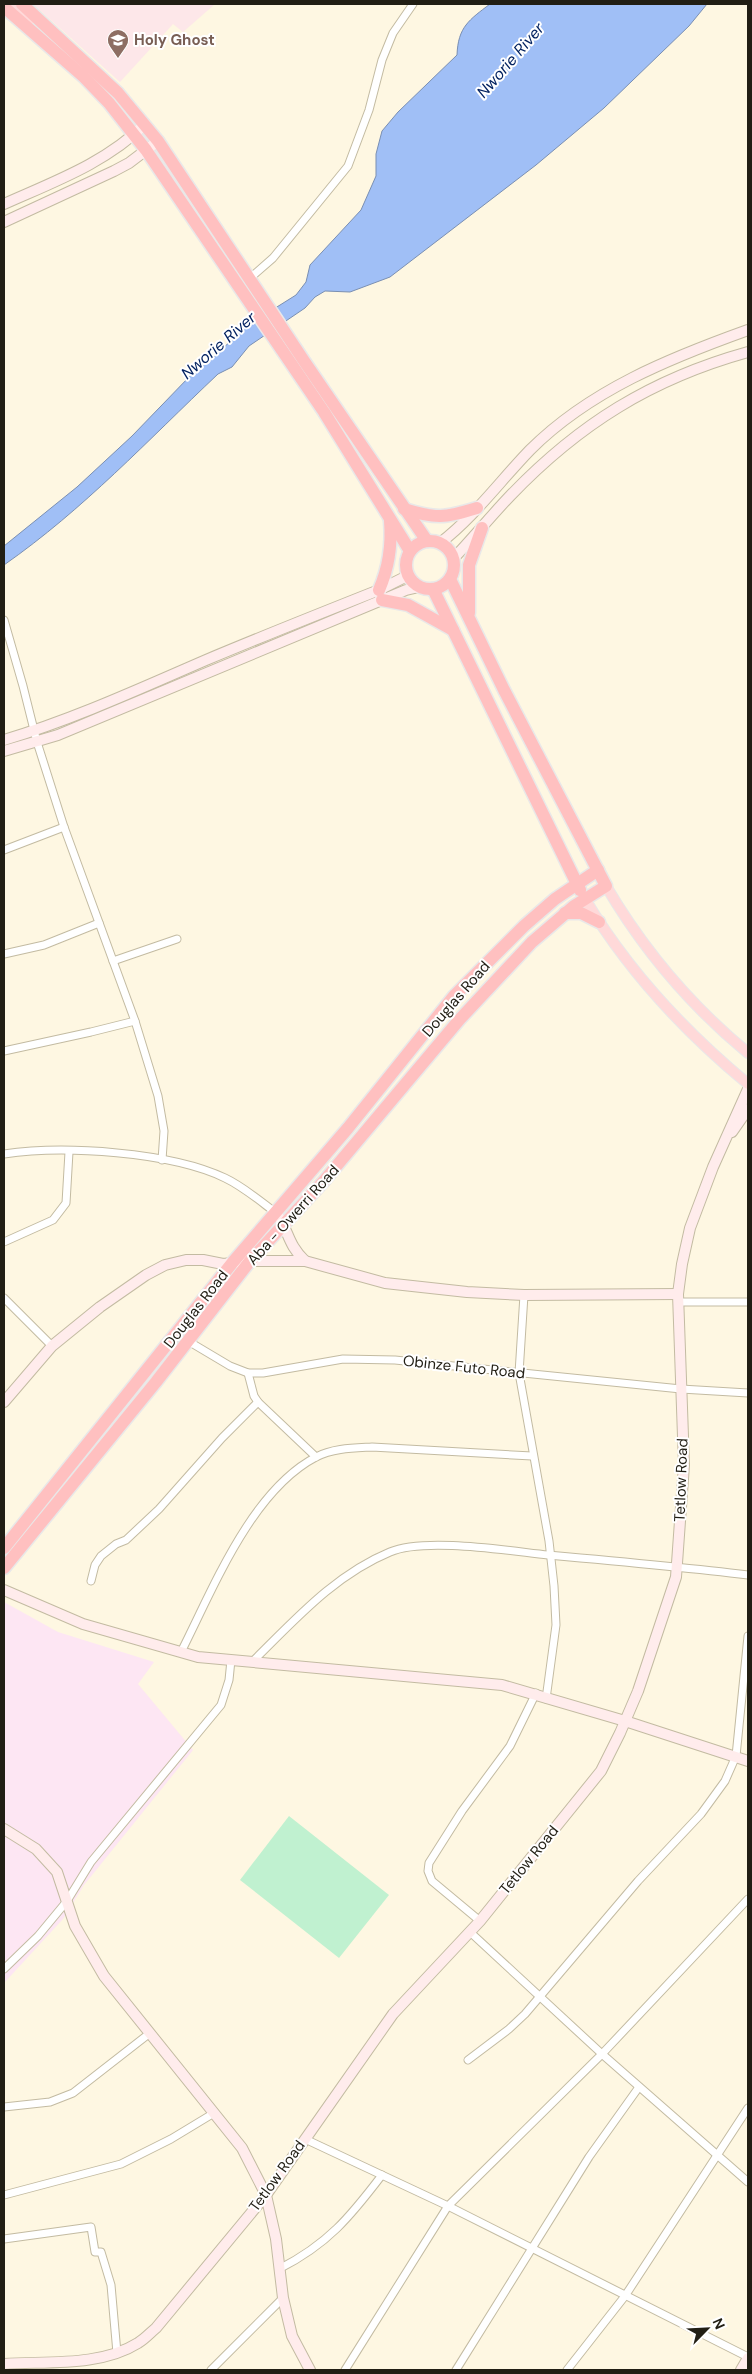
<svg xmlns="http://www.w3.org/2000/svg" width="752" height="2374" font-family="'DM Sans',sans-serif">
<rect width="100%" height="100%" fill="#fef7e2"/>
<polygon fill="#fde6f3" points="4,1602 58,1632 154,1662 138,1684 193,1750 84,1885 63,1919 4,1983"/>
<polygon fill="#fde7e9" points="33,4 215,4 183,32 173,24 120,82"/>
<polygon fill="#c0f1d0" points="289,1816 389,1895 339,1958 240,1880"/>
<path fill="#a0bff6" stroke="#7a8fb2" d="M 490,4 L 707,4 L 689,26 L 604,108 L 536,165 L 390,277 L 350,292 L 325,291 L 315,297 L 305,308 L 249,346 L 232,367 L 218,374 C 147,441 84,509 4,565 L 4,546 L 77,487 L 132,436 L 190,376 L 214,357 L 245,327 L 296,295 L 306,282 L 310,265 L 361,210 L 376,176 L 376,154 L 382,131 L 398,112 L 457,55 C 458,27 469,20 490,4 Z"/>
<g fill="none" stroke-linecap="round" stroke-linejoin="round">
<g stroke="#c3bba2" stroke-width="9">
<g id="street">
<polyline points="249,279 273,258 348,166 369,110 382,60 393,33 413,4"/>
<polyline points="4,620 23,686 37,742 64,827 135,1021 158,1096 164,1131 162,1160"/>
<polyline points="4,850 64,827"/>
<polyline points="4,954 44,945 99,923"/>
<polyline points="113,961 177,939"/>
<polyline points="4,1051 91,1032 135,1021"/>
<path d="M 4,1154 C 64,1145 171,1152 225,1178 C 244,1187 260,1201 276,1213"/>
<polyline points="4,1242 53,1220 66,1203 69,1152"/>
<polyline points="524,1295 519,1373 549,1541 554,1586 556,1625 546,1699"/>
<polyline points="4,1298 52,1346"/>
<polyline points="678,1302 748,1302"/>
<polyline points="188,1341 230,1366 248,1373 263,1373 343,1359 395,1360 681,1389 748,1393"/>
<polyline points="248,1373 254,1396 258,1402 316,1457"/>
<polyline points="91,1581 95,1565 101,1556 116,1544 126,1540 159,1509 222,1438 258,1402"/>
<path d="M 181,1652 C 213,1589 251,1491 316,1457 C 333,1448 354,1448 372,1447 L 532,1456"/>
<path d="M 252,1662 C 294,1621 334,1575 390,1552 C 425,1537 509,1551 548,1555 C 615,1561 682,1567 748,1575"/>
<polyline points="480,1921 432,1881 428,1871 429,1863 462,1811 510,1746 536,1693"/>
<polyline points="470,1932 602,2054 748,2182"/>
<polyline points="4,1969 38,1936 67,1901 91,1862 221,1705 229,1680 231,1660"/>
<polyline points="468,2060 509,2029 525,2014 638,1881 701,1814 725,1781 736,1756 748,1636"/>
<polyline points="4,2107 50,2102 73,2093 150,2033"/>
<polyline points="305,2139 448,2206 748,2357"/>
<polyline points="4,2195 121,2164 171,2139 214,2113"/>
<polyline points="4,2239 91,2227 95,2252 101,2252 111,2285 117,2353"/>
<path d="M 279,2269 C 328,2244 350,2217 382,2175"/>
<polyline points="211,2370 283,2298"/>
<polyline points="345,2370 448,2206 602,2054 748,1899"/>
<polyline points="456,2370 589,2157 639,2087"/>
<polyline points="567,2370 625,2296 748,2108"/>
</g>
</g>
<g stroke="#c3bba2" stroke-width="12">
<g id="secondary">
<path d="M 4,204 C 53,182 106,163 145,124"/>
<polyline points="4,222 114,171 129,163 158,141"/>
<path d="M 440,543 C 474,517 500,481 530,450 C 590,390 670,358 748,330"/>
<path d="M 453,559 C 473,538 490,517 510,496 C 579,424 651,379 748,352"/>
<path d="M 4,740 C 74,719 139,689 206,660 C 263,636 321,613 379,590 L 405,577 L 406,572"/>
<polyline points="4,751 58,735 406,590 419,587"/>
<polyline points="732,1132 748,1109"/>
<path d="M 276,1213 C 289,1230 287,1244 305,1261"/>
<polyline points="4,1402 52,1346 100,1307 146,1275 165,1265 186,1260 203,1260 223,1264 250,1261 305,1261 385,1283 467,1292 524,1295 678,1294"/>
<polyline points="4,1590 83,1624 198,1657 502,1685 625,1721 748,1761"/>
<polyline points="4,1829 36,1849 57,1872 75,1926 104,1976 242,2148 266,2195 276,2239 283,2298 292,2336 310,2370"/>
<path d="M 4,2364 C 46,2361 100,2367 138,2343 C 145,2339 150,2333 156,2328 L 266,2195 L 393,2014 L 480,1921 L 601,1771 L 620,1733 L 638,1691 L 676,1577 L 684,1465 L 678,1294 L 682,1264 L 690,1228 L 713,1167 L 748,1089"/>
<polyline points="741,2370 748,2358"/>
</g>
</g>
<g stroke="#e9e8e8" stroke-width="12">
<g id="primary">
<polyline points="12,4 30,19"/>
<path d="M 606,886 C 643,949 691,1006 748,1053"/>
<path d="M 585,899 C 628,971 684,1031 748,1084"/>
</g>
</g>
<g stroke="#e9e8e8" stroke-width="15">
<g id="highway">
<polyline points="22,4 118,93 158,141 304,361 427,541"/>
<polyline points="4,7 84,77 109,103 146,150 324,412 410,551"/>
<path d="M 404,509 C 436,519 445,518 477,508"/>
<circle cx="430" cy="565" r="24"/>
<polyline points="433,589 580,890"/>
<path d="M 379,590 C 389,567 392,545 390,521"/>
<polyline points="382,600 408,605 453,630"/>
<polyline points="469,613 469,565 482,528"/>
<polyline points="565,913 581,913 599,922"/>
<polyline points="4,1548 233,1262 348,1128 454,996 524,926 555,899 598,870"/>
<polyline points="4,1568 156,1382 250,1261 323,1182 460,1019 532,942 574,906 606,886 504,690 450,579"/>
</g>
</g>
<use href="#street" stroke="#fff" stroke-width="7"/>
<use href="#secondary" stroke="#ffecec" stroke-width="10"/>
<use href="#primary" stroke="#ffd9d9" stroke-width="10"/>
<use href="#highway" stroke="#ffc0c0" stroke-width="12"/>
</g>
<defs>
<g id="university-pin" transform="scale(1.125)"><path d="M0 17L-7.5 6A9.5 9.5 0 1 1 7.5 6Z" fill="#8d6e63" stroke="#fff"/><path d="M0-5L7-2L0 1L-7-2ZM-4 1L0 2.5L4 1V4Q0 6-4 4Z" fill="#fff"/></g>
</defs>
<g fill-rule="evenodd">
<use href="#university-pin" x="118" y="40"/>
</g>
<g text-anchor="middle" stroke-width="4" stroke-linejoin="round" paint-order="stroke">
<g font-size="15" font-weight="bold" fill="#785e54" stroke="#fff" text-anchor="start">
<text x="134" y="45">Holy Ghost</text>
</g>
<g font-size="15" fill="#211e14" stroke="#fff">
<text transform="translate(456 999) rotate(-49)" y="5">Douglas Road</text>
<text transform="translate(293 1215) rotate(-48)" y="5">Aba - Owerri Road</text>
<text transform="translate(196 1309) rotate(-52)" y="5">Douglas Road</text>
<text transform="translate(464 1367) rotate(6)" y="5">Obinze Futo Road</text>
<text transform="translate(681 1480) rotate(-88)" y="5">Tetlow Road</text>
<text transform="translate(529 1860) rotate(-51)" y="5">Tetlow Road</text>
<text transform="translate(277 2176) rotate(-54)" y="5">Tetlow Road</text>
</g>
<g font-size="16" font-style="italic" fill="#042361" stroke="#fff">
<text transform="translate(510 60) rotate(-49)" y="6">Nworie River</text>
<text transform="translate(218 345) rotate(-41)" y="6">Nworie River</text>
</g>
</g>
<rect width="752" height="2374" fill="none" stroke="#211e14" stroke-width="10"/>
<g transform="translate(707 2329) rotate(66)" stroke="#ffffff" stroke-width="4" paint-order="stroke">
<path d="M0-4L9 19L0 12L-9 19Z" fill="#211e14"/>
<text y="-8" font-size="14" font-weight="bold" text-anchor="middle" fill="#211e14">N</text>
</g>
</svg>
